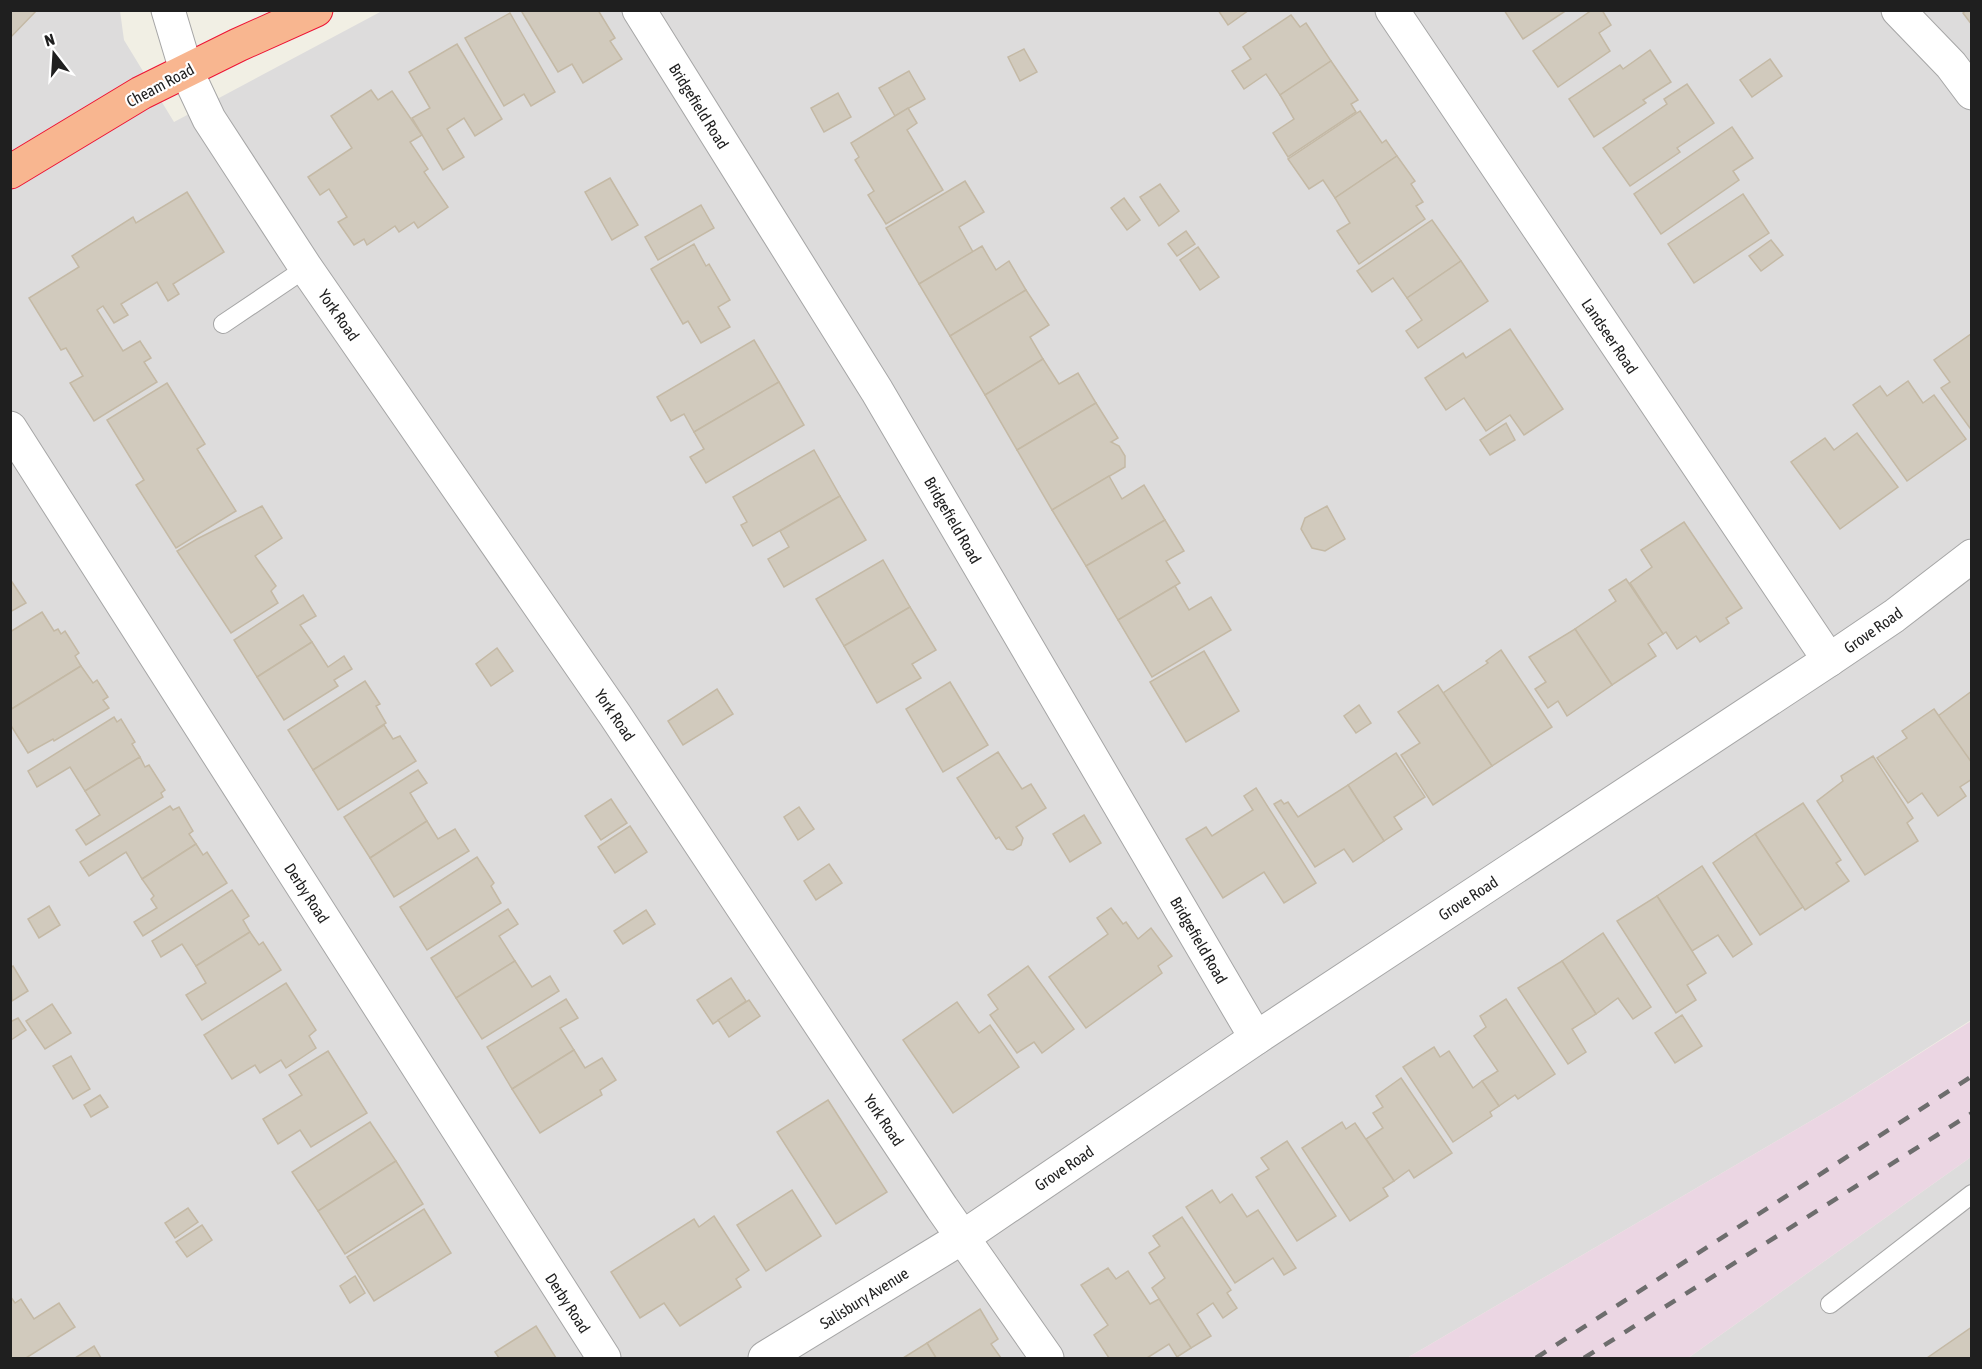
<svg xmlns="http://www.w3.org/2000/svg" width="1982" height="1369" font-family="'Asap Condensed',sans-serif">
<rect width="100%" height="100%" fill="#f1efe4"/>
<g fill="#dddcdc">
<polygon points="10,11 120,11 124,40 174,122 382,11 1971,11 1971,1020 1843,1102 1407,1358 11,1358"/>
<polygon points="1971,1157 1971,1358 1688,1358"/>
</g>
<polygon fill="#ebd6e3" points="1971,1021 1971,1157 1688,1358 1407,1358 1843,1102"/>
<g fill="#d1cabd" stroke="#c4b9a5" stroke-width="1.5">
<polygon points="10,10 37,10 10,38"/>
<polygon points="524,10 598,10 615,38 610,41 622,59 583,83 572,64 558,72 522,12"/>
<polygon points="1218,10 1249,10 1228,25"/>
<polygon points="1504,10 1567,10 1523,39"/>
<polygon points="1592,10 1602,10 1611,25 1599,33 1610,51 1558,87 1533,51"/>
<polygon points="1966,10 1972,10 1972,25 1963,13"/>
<polygon points="510,13 555,92 531,106 524,94 504,106 465,38"/>
<polygon points="1291,15 1300,27 1306,23 1331,61 1280,95 1266,74 1244,89 1232,71 1251,59 1243,47"/>
<polygon points="457,44 502,119 475,136 464,118 447,129 464,157 443,170 412,118 430,108 409,72"/>
<polygon points="1024,49 1037,72 1020,81 1008,57"/>
<polygon points="1650,50 1671,82 1643,100 1646,103 1594,137 1569,99 1620,65 1623,69"/>
<polygon points="1770,59 1782,76 1752,97 1740,80"/>
<polygon points="1331,61 1358,100 1351,104 1356,112 1288,157 1273,133 1294,119 1280,95"/>
<polygon points="909,71 925,99 895,116 879,88"/>
<polygon points="1687,84 1714,123 1677,148 1680,152 1630,186 1603,148 1667,104 1664,99"/>
<polygon points="371,90 378,100 392,91 422,135 410,142 428,169 424,172 448,207 418,228 414,222 399,232 395,226 367,245 364,239 354,245 338,222 347,217 329,189 320,195 308,177 352,148 331,116"/>
<polygon points="838,93 851,117 824,132 811,108"/>
<polygon points="908,108 917,123 907,130 943,190 886,224 868,195 874,191 855,160 859,157 851,143"/>
<polygon points="1360,111 1382,143 1386,140 1397,156 1335,198 1323,180 1309,189 1288,159"/>
<polygon points="1732,127 1753,158 1733,171 1739,180 1661,234 1634,194"/>
<polygon points="1397,156 1415,181 1411,184 1423,202 1416,206 1425,219 1359,264 1337,231 1350,223 1335,198"/>
<polygon points="610,178 638,225 612,240 585,192"/>
<polygon points="965,181 984,212 959,227 973,252 919,284 886,228"/>
<polygon points="1160,184 1179,211 1159,226 1140,197"/>
<polygon points="187,192 224,252 173,284 179,294 168,301 157,282 121,304 128,315 114,323 103,306 97,310 123,351 140,341 151,358 144,362 157,382 94,421 70,383 83,376 66,348 61,350 29,298 79,267 72,256 133,217 136,223"/>
<polygon points="1743,194 1769,233 1694,283 1668,244"/>
<polygon points="1124,198 1140,220 1127,230 1111,208"/>
<polygon points="701,205 714,228 658,260 645,237"/>
<polygon points="1432,220 1461,261 1407,298 1393,278 1372,292 1357,271"/>
<polygon points="1186,231 1195,244 1177,256 1168,244"/>
<polygon points="1771,240 1783,255 1761,271 1749,256"/>
<polygon points="694,244 706,266 709,264 730,300 718,307 730,327 701,343 688,321 683,324 651,269"/>
<polygon points="982,246 996,270 1009,261 1026,290 950,336 919,284"/>
<polygon points="1198,247 1219,277 1200,290 1180,260"/>
<polygon points="1461,261 1488,301 1418,348 1406,331 1422,320 1407,298"/>
<polygon points="1026,290 1049,325 1030,337 1043,359 985,395 950,336"/>
<polygon points="1510,329 1563,409 1524,435 1510,415 1486,431 1464,398 1446,410 1425,378 1463,353 1466,358"/>
<polygon points="1971,334 1972,335 1972,431 1941,388 1950,382 1934,360"/>
<polygon points="754,340 779,382 694,432 684,414 671,421 657,397"/>
<polygon points="1043,359 1059,384 1078,373 1096,403 1017,450 985,395"/>
<polygon points="1908,381 1923,403 1934,395 1966,439 1907,481 1853,405 1880,386 1887,396"/>
<polygon points="779,382 804,425 706,483 690,457 704,449 694,432"/>
<polygon points="167,383 205,444 197,449 236,511 176,548 136,485 144,480 107,420"/>
<polygon points="1096,403 1118,438 1111,442 1119,446 1125,456 1125,467 1052,510 1017,450"/>
<polygon points="1506,423 1515,440 1490,455 1480,440"/>
<polygon points="1857,433 1898,487 1840,529 1791,462 1825,438 1834,450"/>
<polygon points="814,450 840,496 753,546 741,525 747,522 733,497"/>
<polygon points="1109,476 1122,499 1144,485 1165,520 1086,566 1052,510"/>
<polygon points="840,496 866,540 784,587 768,559 789,547 780,531"/>
<polygon points="262,506 282,538 255,556 276,586 271,591 278,603 231,633 177,551 197,539"/>
<polygon points="1327,506 1345,539 1325,551 1312,548 1301,529 1305,518"/>
<polygon points="1165,520 1184,551 1166,561 1180,583 1118,620 1086,566"/>
<polygon points="1684,522 1742,608 1726,618 1729,623 1700,642 1696,636 1677,649 1666,632 1663,634 1630,583 1652,567 1641,550"/>
<polygon points="883,560 910,607 844,646 816,599"/>
<polygon points="10,579 26,603 10,612"/>
<polygon points="1626,579 1663,634 1648,644 1656,656 1612,685 1575,629 1616,601 1609,590"/>
<polygon points="1175,586 1189,610 1211,597 1231,630 1152,677 1118,620"/>
<polygon points="303,595 316,616 300,625 312,642 257,677 234,640"/>
<polygon points="910,607 936,650 912,664 921,678 877,703 844,646"/>
<polygon points="42,612 54,631 58,629 61,634 65,631 79,653 75,656 81,666 10,710 10,632"/>
<polygon points="1575,629 1612,685 1567,716 1558,701 1548,708 1535,689 1546,682 1529,657"/>
<polygon points="312,642 328,667 344,656 352,669 334,680 338,686 284,720 257,677"/>
<polygon points="497,648 513,671 491,686 476,664"/>
<polygon points="1501,650 1552,727 1492,766 1443,693 1488,663 1486,661"/>
<polygon points="1204,651 1239,711 1186,742 1150,682"/>
<polygon points="81,666 93,683 97,680 108,697 103,700 109,708 54,741 53,739 28,753 10,724 10,710"/>
<polygon points="365,681 380,704 376,706 386,723 313,770 288,730"/>
<polygon points="950,682 988,745 943,772 906,709"/>
<polygon points="1438,685 1492,766 1433,805 1401,755 1420,743 1398,712"/>
<polygon points="717,689 733,714 683,745 668,721"/>
<polygon points="1972,691 1972,763 1971,763 1938,716"/>
<polygon points="1359,705 1371,723 1356,733 1344,716"/>
<polygon points="1934,709 1972,763 1972,779 1960,787 1966,796 1938,816 1922,793 1908,803 1877,758 1907,738 1902,731"/>
<polygon points="114,717 117,722 121,719 135,742 132,744 140,757 85,791 70,767 37,787 28,771"/>
<polygon points="384,725 393,739 400,736 416,761 338,810 313,770"/>
<polygon points="998,752 1022,789 1031,784 1046,808 1016,827 1023,838 1021,845 1013,850 1007,849 999,837 996,839 957,778"/>
<polygon points="1396,753 1425,797 1394,817 1402,829 1384,841 1348,785"/>
<polygon points="1873,756 1913,818 1907,823 1918,841 1865,875 1817,801 1843,781 1841,776"/>
<polygon points="140,757 145,767 149,765 165,790 161,793 163,797 86,845 76,830 100,815 85,791"/>
<polygon points="418,770 427,783 410,793 427,821 370,858 344,817"/>
<polygon points="1348,785 1384,841 1353,862 1344,849 1315,867 1274,804 1281,800 1284,804 1288,802 1298,817"/>
<polygon points="1256,788 1316,883 1284,903 1264,872 1223,898 1186,839 1206,827 1212,836 1253,810 1244,796"/>
<polygon points="611,799 627,823 601,840 585,816"/>
<polygon points="1803,803 1841,860 1836,863 1849,881 1805,910 1755,834"/>
<polygon points="170,806 173,810 179,807 193,831 189,834 196,844 142,879 126,852 89,876 80,862"/>
<polygon points="799,807 814,829 798,840 784,817"/>
<polygon points="1084,815 1101,843 1070,862 1053,834"/>
<polygon points="427,821 438,839 455,829 469,851 394,897 370,858"/>
<polygon points="630,826 647,852 615,873 598,847"/>
<polygon points="1755,834 1803,907 1760,935 1713,863"/>
<polygon points="196,844 203,855 207,852 227,883 143,936 134,922 157,908 151,899 154,896 142,879"/>
<polygon points="477,857 494,883 491,886 501,903 427,950 400,907"/>
<polygon points="829,864 842,883 816,900 804,881"/>
<polygon points="1702,866 1752,944 1733,957 1718,935 1692,951 1657,896"/>
<polygon points="232,890 249,916 243,920 250,932 196,966 182,944 161,957 152,941"/>
<polygon points="1657,896 1706,973 1687,985 1696,1000 1676,1013 1617,921"/>
<polygon points="49,906 60,925 39,938 28,919"/>
<polygon points="1111,908 1123,924 1126,922 1138,939 1151,928 1172,956 1158,966 1162,973 1086,1028 1049,977 1108,934 1097,918"/>
<polygon points="508,909 518,924 499,936 515,961 456,998 431,958"/>
<polygon points="646,910 655,924 623,944 614,931"/>
<polygon points="250,932 259,945 263,942 281,970 202,1020 186,995 206,983 196,966"/>
<polygon points="1603,933 1651,1007 1633,1019 1618,998 1596,1014 1562,961"/>
<polygon points="515,961 532,987 550,976 559,991 482,1039 456,998"/>
<polygon points="1562,961 1596,1014 1572,1029 1586,1052 1568,1064 1518,988"/>
<polygon points="13,966 28,991 12,1001 10,968"/>
<polygon points="1028,966 1074,1029 1042,1053 1034,1042 1017,1053 990,1015 998,1009 988,995"/>
<polygon points="731,978 746,1001 713,1024 697,1000"/>
<polygon points="286,983 316,1030 309,1036 316,1048 286,1068 281,1060 260,1073 255,1065 232,1079 204,1035"/>
<polygon points="566,999 578,1018 560,1028 574,1050 512,1089 487,1047"/>
<polygon points="1506,999 1555,1074 1518,1099 1515,1095 1499,1106 1482,1081 1498,1071 1474,1036 1486,1027 1480,1016"/>
<polygon points="749,1000 760,1016 729,1037 718,1020"/>
<polygon points="957,1002 979,1033 990,1025 1019,1067 953,1113 903,1040"/>
<polygon points="52,1004 71,1033 45,1049 26,1021"/>
<polygon points="1682,1015 1702,1046 1675,1063 1655,1033"/>
<polygon points="18,1018 26,1030 11,1040 10,1022"/>
<polygon points="1434,1047 1440,1057 1449,1051 1473,1088 1482,1081 1499,1106 1490,1112 1492,1116 1453,1142 1403,1067"/>
<polygon points="574,1050 585,1068 602,1058 616,1080 600,1090 602,1095 540,1133 512,1089"/>
<polygon points="328,1051 367,1113 311,1147 300,1130 278,1144 263,1119 302,1095 289,1075"/>
<polygon points="71,1056 90,1089 73,1099 53,1066"/>
<polygon points="1401,1078 1452,1153 1414,1178 1409,1170 1394,1181 1366,1139 1383,1128 1373,1113 1383,1107 1376,1096"/>
<polygon points="100,1095 108,1107 91,1117 84,1105"/>
<polygon points="828,1100 887,1192 836,1224 777,1132"/>
<polygon points="370,1122 396,1161 318,1211 292,1172"/>
<polygon points="1342,1122 1346,1129 1355,1123 1394,1181 1383,1188 1388,1196 1350,1221 1302,1148"/>
<polygon points="1287,1141 1336,1216 1297,1241 1256,1177 1269,1169 1261,1158"/>
<polygon points="396,1161 423,1204 345,1254 318,1211"/>
<polygon points="792,1190 821,1236 766,1271 737,1225"/>
<polygon points="1212,1190 1220,1203 1232,1194 1247,1217 1258,1210 1296,1268 1284,1275 1273,1258 1235,1283 1186,1207"/>
<polygon points="188,1208 198,1222 175,1238 165,1223"/>
<polygon points="424,1209 451,1253 374,1301 347,1257"/>
<polygon points="714,1216 749,1270 736,1279 741,1287 680,1326 664,1303 640,1318 611,1272 694,1219 699,1227"/>
<polygon points="1182,1217 1231,1290 1227,1293 1237,1308 1223,1318 1213,1303 1197,1314 1211,1336 1191,1348 1152,1288 1165,1278 1149,1253 1160,1246 1153,1236"/>
<polygon points="202,1225 212,1240 187,1257 176,1242"/>
<polygon points="1108,1268 1116,1279 1128,1271 1150,1304 1159,1299 1191,1348 1177,1357 1169,1344 1147,1358 1109,1358 1094,1335 1108,1325 1081,1285"/>
<polygon points="355,1276 365,1293 350,1303 340,1286"/>
<polygon points="10,1296 15,1303 21,1299 34,1319 59,1303 75,1327 26,1358 10,1358"/>
<polygon points="980,1309 998,1339 991,1344 1001,1358 936,1358 927,1343"/>
<polygon points="536,1326 556,1358 499,1358 495,1352"/>
<polygon points="1972,1327 1972,1358 1927,1358"/>
<polygon points="927,1343 936,1358 903,1358"/>
<polygon points="94,1346 101,1358 75,1358"/>
</g>
<g fill="none" stroke-linecap="round" stroke-linejoin="round">
<g stroke="#a6a6a6" stroke-width="20">
<g id="service">
<polyline points="223,324 306,268"/>
<polyline points="1830,1304 1972,1194"/>
</g>
</g>
<g stroke="#a6a6a6" stroke-width="35">
<g id="minor">
<polyline points="639,10 877,391 1256,1038"/>
<polyline points="1392,10 1829,660"/>
<polyline points="1898,10 1951,65 1972,93"/>
<polyline points="186,70 209,119 306,268 615,715 942,1208 1047,1358"/>
<polyline points="10,428 604,1358"/>
<polyline points="765,1358 963,1237 1256,1038 1829,660 1894,616 1972,556"/>
</g>
</g>
<g stroke="#a6a6a6" stroke-width="35">
<polyline id="tertiary" points="168,10 186,70"/>
</g>
<g stroke="#ed1334" stroke-width="35">
<polyline id="trunk" points="10,172 141,93 238,45 316,10"/>
</g>
<use href="#service" stroke="#fff" stroke-width="18"/>
<use href="#minor" stroke="#fff" stroke-width="33"/>
<use href="#tertiary" stroke="#fff" stroke-width="33"/>
<use href="#trunk" stroke="#f8b690" stroke-width="33"/>
<g stroke="#6d6d6d" stroke-width="4.5" stroke-dasharray="12 12" stroke-linecap="butt">
<polyline points="1536,1358 1972,1076"/>
<polyline points="1584,1358 1972,1113"/>
</g>
</g>
<g text-anchor="middle" stroke-width="4.5" stroke-linejoin="round" paint-order="stroke">
<g font-size="16" fill="#1f1f1f" stroke="#fff">
<text transform="translate(160 85) rotate(-28)" y="6">Cheam Road</text>
<text transform="translate(699 106) rotate(58)" y="6">Bridgefield Road</text>
<text transform="translate(339 315) rotate(55)" y="6">York Road</text>
<text transform="translate(1610 336) rotate(56)" y="6">Landseer Road</text>
<text transform="translate(953 520) rotate(60)" y="6">Bridgefield Road</text>
<text transform="translate(1873 630) rotate(-35)" y="6">Grove Road</text>
<text transform="translate(615 715) rotate(56)" y="6">York Road</text>
<text transform="translate(307 893) rotate(57)" y="6">Derby Road</text>
<text transform="translate(1468 898) rotate(-33)" y="6">Grove Road</text>
<text transform="translate(1199 940) rotate(60)" y="6">Bridgefield Road</text>
<text transform="translate(884 1120) rotate(56)" y="6">York Road</text>
<text transform="translate(1064 1168) rotate(-34)" y="6">Grove Road</text>
<text transform="translate(864 1298) rotate(-32)" y="6">Salisbury Avenue</text>
<text transform="translate(568 1303) rotate(57)" y="6">Derby Road</text>
</g>
</g>
<rect width="1982" height="1369" fill="none" stroke="#1f1f1f" stroke-width="24"/>
<g transform="translate(54 54) rotate(343)" stroke="#ffffff" stroke-width="4.5" paint-order="stroke">
<path d="M0-4.5L10 22L0 15L-10 22Z" fill="#1f1f1f"/>
<text y="-9" font-size="16" font-weight="bold" text-anchor="middle" fill="#1f1f1f">N</text>
</g>
</svg>
